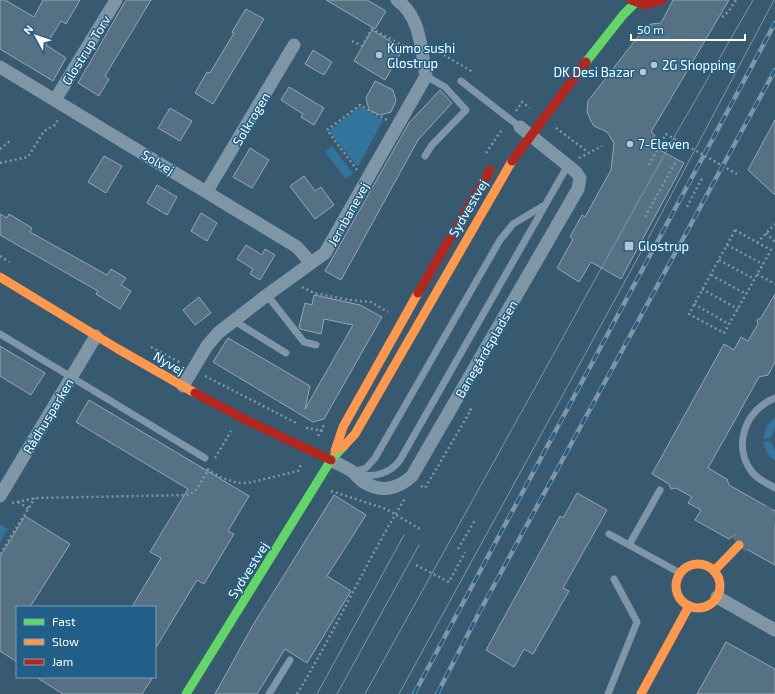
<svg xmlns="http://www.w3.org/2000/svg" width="775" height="694" font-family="'Exo 2',sans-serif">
<rect width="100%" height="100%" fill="#385a71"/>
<g fill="#33749c">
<polygon points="360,106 383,120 358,167 329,131"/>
<polygon points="332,146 353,173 346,179 325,152"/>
<polygon points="775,418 775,428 771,438 763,439 767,425"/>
<polygon points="771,441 775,451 775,461 767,453 763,442"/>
<polygon points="0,524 8,529 0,542"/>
</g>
<g fill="#567183" stroke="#93a7b4">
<polygon points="0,0 5,0 34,17 43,0 80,0 66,24 61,21 46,45 66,58 53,81 0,49"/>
<polygon points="126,0 151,0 105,76 109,79 99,96 78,83"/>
<polygon points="326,0 367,0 386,11 375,29"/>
<polygon points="673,0 729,0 651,132 655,135 650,145 684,163 621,279 591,262 579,282 557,268 573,239 570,237 582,215 585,217 611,170 614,143 607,132 594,126 591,121 587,112 588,101 644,29 651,24 661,23"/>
<polygon points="246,9 264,19 213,104 195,93 207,72 210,73 234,33 232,32"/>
<polygon points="372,30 403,49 385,80 354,61"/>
<polygon points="313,50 332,62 324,75 305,64"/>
<polygon points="375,81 393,90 396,101 391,112 380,115 369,110 366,98"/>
<polygon points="289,87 324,108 314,125 301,117 303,114 281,100"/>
<polygon points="440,90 452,103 418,140 341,280 325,271 409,123"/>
<polygon points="170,108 192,121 180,141 158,128"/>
<polygon points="775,120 775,195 748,170"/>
<polygon points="250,148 269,160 252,188 233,177"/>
<polygon points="104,156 122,166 106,193 88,182"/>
<polygon points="304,176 315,191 321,187 334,205 315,219 290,186"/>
<polygon points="157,185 177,197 167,215 147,203"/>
<polygon points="201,213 217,223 207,241 191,231"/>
<polygon points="0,214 7,218 9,214 32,228 30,232 107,275 111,269 126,278 121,285 131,291 120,309 96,294 98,291 0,235"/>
<polygon points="246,245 262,255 265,249 275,255 260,280 250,274 253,269 237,259"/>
<polygon points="775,294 775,362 768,375 759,377 708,468 727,479 729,485 775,511 775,565 748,550 750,542 746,537 736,534 729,539 695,520 701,510 688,503 692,497 676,488 671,489 669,484 652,474 724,344 734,350 741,337 748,341 758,324 757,320 761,318"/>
<polygon points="314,295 360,305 382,317 324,419 313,422 213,362 228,338 310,386 305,409 353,325 324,319 321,334 300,329 299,327 305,303 312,305"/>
<polygon points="199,297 211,313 195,325 183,310"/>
<polygon points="0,346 45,373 31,395 0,376"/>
<polygon points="89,400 249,496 228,531 234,534 204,584 197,580 155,649 155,607 132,607 161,558 150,552 188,489 76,422"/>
<polygon points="577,493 607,510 563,588 569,591 533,654 524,649 514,667 486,650 560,516 563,518"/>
<polygon points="334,495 366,515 327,576 351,591 307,663 285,649 257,694 215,694 253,625"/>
<polygon points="25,516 70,544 30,607 17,607 17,662 0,651 0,557"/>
<polygon points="726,642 775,669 775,694 697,694"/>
<polygon points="36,677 153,677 142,694 63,694"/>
</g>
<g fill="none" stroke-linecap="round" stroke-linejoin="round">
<polyline stroke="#567386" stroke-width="19" stroke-dasharray="19 10" stroke-linecap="butt" points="739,545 775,511"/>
<g stroke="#7f96a6" stroke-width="2.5" stroke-dasharray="2 3" stroke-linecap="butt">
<polyline points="722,17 729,11 736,0"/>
<polyline points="352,41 362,46 372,29 408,48"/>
<polyline points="435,50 473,72"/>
<polyline points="516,111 522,102 530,108"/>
<polyline points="556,128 588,152"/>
<polyline points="0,149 10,141"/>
<polyline points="486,153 503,128"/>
<polyline points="579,158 602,146"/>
<polyline points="0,163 28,157 44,131 55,125 59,118"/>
<polyline points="649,165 666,134 737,174"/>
<polyline points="357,170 327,130 360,105 387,120"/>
<polyline points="687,207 702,178"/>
<polyline points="645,217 675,163"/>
<polygon points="735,230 771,250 724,333 689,314"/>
<polyline points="766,233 775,242"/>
<polyline points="757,243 775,224"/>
<polyline points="727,245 763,264"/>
<polyline points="0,256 9,262"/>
<polyline points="719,260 754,279"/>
<polyline points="757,274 775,284"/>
<polyline points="711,275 746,294"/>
<polyline points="302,287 314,293 349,300 371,302 388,312"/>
<polyline points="702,289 738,309"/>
<polyline points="694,304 729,324"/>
<polyline points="151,347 181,363"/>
<polyline points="205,376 298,424"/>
<polyline points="306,428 325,431"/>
<polyline points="318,436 325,423"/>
<polyline points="215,458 231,431"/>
<polyline points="207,469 222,478 238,483 248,483 298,471 302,463"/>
<polyline points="421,486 425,488 471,410 468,407"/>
<polyline points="331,491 386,509 420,529"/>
<polyline points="18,502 29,509"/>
<polyline points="12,503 36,498 189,495 196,490 209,469"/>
<polyline points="458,549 475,520"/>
<polyline points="0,554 35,498"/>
<polyline points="416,565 449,582 465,552"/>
<path d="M 297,694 C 336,630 366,561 406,497"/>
</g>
<g stroke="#7f96a6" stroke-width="7">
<polyline points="461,81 520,127"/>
<polyline points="425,156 432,145 466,110 445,87 426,76"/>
<polyline points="267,295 304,342 316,345"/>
<polyline points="233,320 286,353"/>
<polyline points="0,334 205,458"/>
<path d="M 775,398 C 745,410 732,446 752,472 C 758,480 767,483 775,488"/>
<polyline points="353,472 366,468 375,458 500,240 513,224 543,206"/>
<path d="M 357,474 C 373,478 390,474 400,460 L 568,165"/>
<polyline points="609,534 680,573"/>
<polyline points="629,545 660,490"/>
<polyline points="269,694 290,660"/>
<polyline points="608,694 637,622 614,579"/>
</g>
<g stroke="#7f96a6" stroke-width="13">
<polyline points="0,67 297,247 311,263"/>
<polyline points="55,100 116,0"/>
<polyline points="207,191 294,45"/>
<path d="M 183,386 L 207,346 L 218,333 L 267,295 L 325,253 L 426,76 C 421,49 421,17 397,0"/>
<path d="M 331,460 C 338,464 347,468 353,472 C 356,475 358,478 362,481 C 380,493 397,490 412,476 L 578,189 L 580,178 L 576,172 L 520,127"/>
<polyline points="0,496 96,336"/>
<polyline points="717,597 775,630"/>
</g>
<g stroke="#63d668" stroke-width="9">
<polyline points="586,62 623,15 636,2"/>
<polyline points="186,694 331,460 343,447"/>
</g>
<g stroke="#ff974d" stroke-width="9">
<polyline points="0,277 118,349 195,393"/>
<polyline points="343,447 355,434 512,161"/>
<polyline points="335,451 343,427 418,293"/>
<circle cx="698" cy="586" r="22"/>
<polyline points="714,571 739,545"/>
<polyline points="641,694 689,606"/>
</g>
<g stroke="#b3261e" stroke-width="9">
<polyline points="631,0 645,5 662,0"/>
<polyline points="512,161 586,62"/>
<polyline points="418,293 490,170"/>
<polyline points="195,393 250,422 331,460"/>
</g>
<g stroke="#7f96a4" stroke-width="1">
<polyline points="317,694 404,535"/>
<polyline points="337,694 419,545"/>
<polyline points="365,694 673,139 753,0"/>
<polyline points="399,694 641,252 774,0"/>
</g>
<g stroke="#7f96a4" stroke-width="4.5">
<g id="rail">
<polyline points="414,694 775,23"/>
<polyline points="437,694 480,611 775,70"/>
</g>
</g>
<use href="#rail" stroke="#215f88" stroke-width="3" stroke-dasharray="9" stroke-linecap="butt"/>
</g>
<g fill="#b9c5cd" stroke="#215f88" stroke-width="1.5">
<circle cx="379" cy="55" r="4"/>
<circle cx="654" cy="65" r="4"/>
<circle cx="643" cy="72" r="4"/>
<circle cx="630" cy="144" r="4"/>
<rect x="624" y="241" width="10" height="10" rx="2"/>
</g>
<g text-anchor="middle" stroke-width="3" stroke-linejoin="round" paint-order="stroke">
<g font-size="13" fill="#fff" stroke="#215f88" text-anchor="start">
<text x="387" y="53">Kumo sushi<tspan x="387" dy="15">Glostrup</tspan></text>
<text x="662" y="70">2G Shopping</text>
<text x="635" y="77" text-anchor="end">DK Desi Bazar</text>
<text x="638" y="149">7-Eleven</text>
<text x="638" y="251">Glostrup</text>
</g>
<g font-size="13" fill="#fff" stroke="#215f88">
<text transform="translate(86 50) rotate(-58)" y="5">Glostrup Torv</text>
<text transform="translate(251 119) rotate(-59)" y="5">Solkrogen</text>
<text transform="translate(158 162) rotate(31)" y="5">Solvej</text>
<text transform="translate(468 208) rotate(-60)" y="5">Sydvestvej</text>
<text transform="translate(348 214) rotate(-61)" y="5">Jernbanevej</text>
<text transform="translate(486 349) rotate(-60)" y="5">Banegårdspladsen</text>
<text transform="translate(169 363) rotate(30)" y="5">Nyvej</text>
<text transform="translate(48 416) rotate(-59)" y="5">Rådhusparken</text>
<text transform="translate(248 570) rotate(-58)" y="5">Sydvestvej</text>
</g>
</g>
<rect x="16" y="606" width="140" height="72" fill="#215f88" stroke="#7a9fb8"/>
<rect x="24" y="619" width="20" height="6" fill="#63d668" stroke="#7a9fb8"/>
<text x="52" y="626" font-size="12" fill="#ffffff">Fast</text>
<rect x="24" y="639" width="20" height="6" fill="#ff974d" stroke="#7a9fb8"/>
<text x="52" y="646" font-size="12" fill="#ffffff">Slow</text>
<rect x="24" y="659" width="20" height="6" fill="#b3261e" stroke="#7a9fb8"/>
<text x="52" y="666" font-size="12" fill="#ffffff">Jam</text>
<g transform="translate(36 36) rotate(310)" stroke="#215f88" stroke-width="3" paint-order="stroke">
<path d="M0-3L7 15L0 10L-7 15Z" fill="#ffffff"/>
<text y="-6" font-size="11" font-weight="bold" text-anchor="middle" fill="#ffffff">N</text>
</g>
<path d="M631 34v6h114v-6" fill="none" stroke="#ffffff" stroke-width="2"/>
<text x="637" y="34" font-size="12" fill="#ffffff" stroke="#215f88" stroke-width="3" paint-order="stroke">50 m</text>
</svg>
